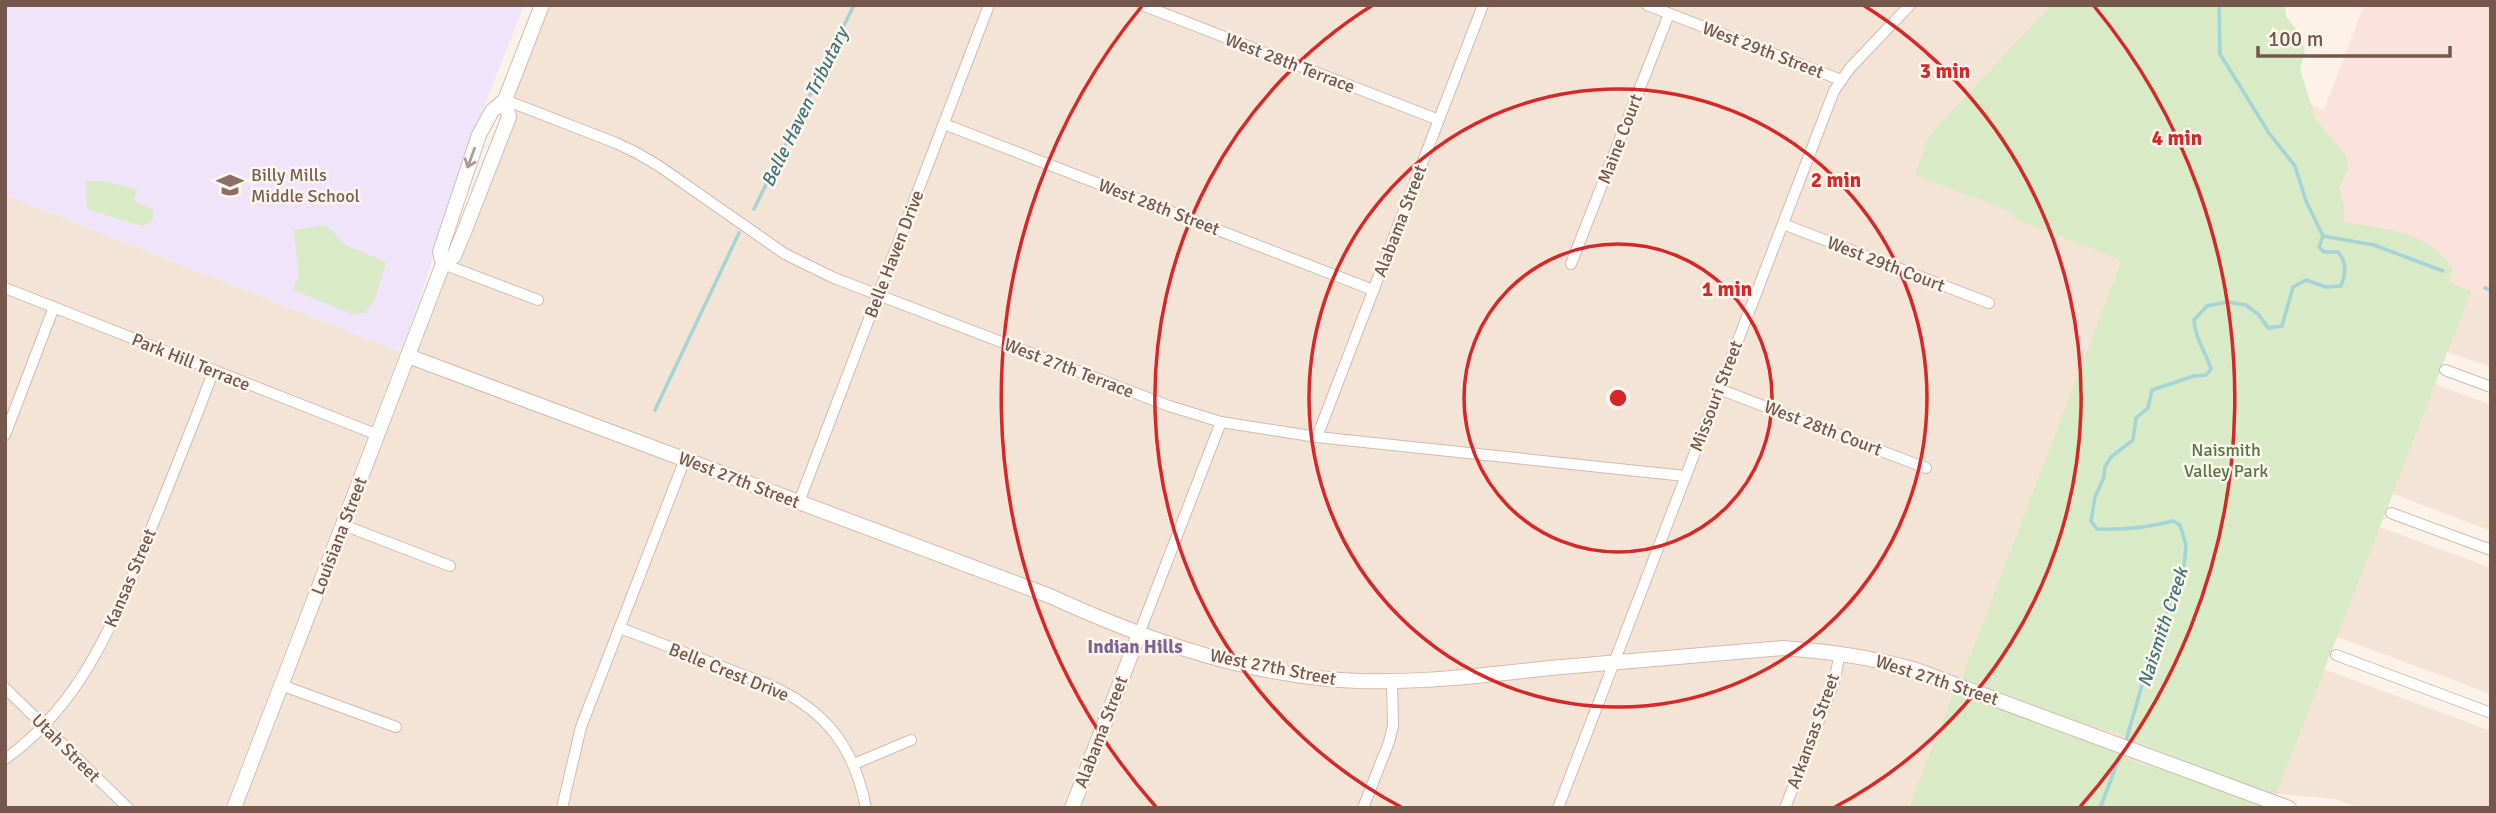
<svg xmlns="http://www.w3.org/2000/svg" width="2496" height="813" font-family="Signika,sans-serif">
<rect width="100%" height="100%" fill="#fcf2e8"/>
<g fill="#f4e4d6">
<polygon points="542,5 2198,5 2156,171 2491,298 2491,367 2447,352 2435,384 2491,405 2491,531 2393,494 2380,527 2491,568 2491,694 2337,637 2324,669 2491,731 2491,808 2359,808 2336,799 2277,794 2276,808 234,808 509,117 505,100"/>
<polygon points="5,195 400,352 225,808 5,808"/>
</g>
<polygon fill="#fce2dc" points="2364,5 2491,5 2491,298 2156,171 2198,61 2324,110"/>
<polygon fill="#efe4f9" points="5,5 524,5 457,176 421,296 400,352 5,195"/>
<g fill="#d8eac6">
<path d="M 2051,5 L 2285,5 L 2286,17 L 2298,31 L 2305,51 L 2300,69 L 2315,118 L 2346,156 L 2348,169 L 2339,188 L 2344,205 L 2344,222 C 2389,230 2425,229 2453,269 L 2449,282 L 2471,291 L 2276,794 C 2242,782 2206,770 2172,756 C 2143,744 2116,731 2085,724 L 1962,678 L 2121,263 L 2118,259 L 2014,218 L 2015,213 L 1915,175 L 1929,136 Z"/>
<polygon points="86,181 102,181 138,190 133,200 153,210 153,219 146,225 142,226 87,209"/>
<polygon points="326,225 345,245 386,262 374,301 364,313 352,314 293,290 299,277 294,230"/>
<polygon points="1954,692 2080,738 2143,765 2167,770 2267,808 1909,808"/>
</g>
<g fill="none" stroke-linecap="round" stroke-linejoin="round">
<g stroke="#a2d4d8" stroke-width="3.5">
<polyline points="754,209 854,5"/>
<polyline points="2323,236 2374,245 2443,271"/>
<polyline points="2485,288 2491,290"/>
<polyline points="655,410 739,233"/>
<path d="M 2125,744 L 2151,654 L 2184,566 L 2186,545 L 2180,525 L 2173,521 C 2147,528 2123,530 2097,529 L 2091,521 L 2095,497 L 2104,477 L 2105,467 L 2111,457 L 2133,440 L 2136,418 L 2148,408 L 2152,390 L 2194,376 L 2206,375 L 2211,369 C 2206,352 2195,339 2194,320 L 2207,306 L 2227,302 L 2246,305 L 2259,315 L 2268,328 L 2282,326 L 2293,287 L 2306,280 L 2326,287 L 2341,286 C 2346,273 2347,262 2338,252 L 2324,252 L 2319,247 L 2323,236 L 2306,201 L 2295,166 L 2269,133 L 2220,54 L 2219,5"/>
<polyline points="2100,808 2122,751"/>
</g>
<g stroke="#d0bbb0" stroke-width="12">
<g id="street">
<polyline points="1142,5 1439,120"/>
<polyline points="1647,5 1841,80"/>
<polyline points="505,100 616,143 635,152 659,166 785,254 834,278 1169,406 1221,422 1317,437 1685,476"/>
<polyline points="944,124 1373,290"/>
<polyline points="1783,224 1989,303"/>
<polyline points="443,264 538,300"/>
<polyline points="1571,264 1669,14"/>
<polyline points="5,288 378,435"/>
<polyline points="2445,370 2491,387"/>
<polyline points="1719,389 1926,468"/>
<polyline points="5,435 54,307"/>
<polyline points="1317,437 1483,5"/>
<polyline points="799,502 989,5"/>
<polyline points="2391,513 2491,550"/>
<polyline points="343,525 450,566"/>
<path d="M 620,628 L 767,684 C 825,709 854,746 866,808"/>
<polyline points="1139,634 1221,422"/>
<polyline points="2336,655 2491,713"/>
<polyline points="281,685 396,727"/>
<polyline points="5,688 128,808"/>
<path d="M 5,759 C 86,702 120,608 155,519 C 175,470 195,420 214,370"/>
<polyline points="854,764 911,740"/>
<polyline points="562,808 581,727 685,459"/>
<polyline points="1363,808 1389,742 1393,726 1392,682"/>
<polyline points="1558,808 1834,91 1850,68 1910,5"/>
<polyline points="1785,808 1834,682 1840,653"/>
</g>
</g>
<g stroke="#d3bbae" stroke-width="16">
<g id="secondary">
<polyline points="443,264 440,252 479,135 492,111 505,100 542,5"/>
<path d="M 408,356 L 1050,596 C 1137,636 1231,670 1328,679 C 1401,686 1476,676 1550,668 C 1627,661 1704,654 1782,648 C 1828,651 1871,657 1916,670 L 2289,808"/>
<polyline points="234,808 443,264 454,256 464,232 509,117 505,100"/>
<polyline points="1072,808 1139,634"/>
</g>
</g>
<use href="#street" stroke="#fff" stroke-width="10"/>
<use href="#secondary" stroke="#fff" stroke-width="14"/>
</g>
<defs><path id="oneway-shaft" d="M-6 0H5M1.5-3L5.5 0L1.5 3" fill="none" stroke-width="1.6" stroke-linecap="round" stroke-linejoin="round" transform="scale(1.75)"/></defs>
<use stroke="#ad9a94" href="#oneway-shaft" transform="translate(471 158) rotate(110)"/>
<g fill="none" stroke="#d62828" stroke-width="3.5">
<circle cx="1618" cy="398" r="154"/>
<circle cx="1618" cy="398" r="309"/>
<path d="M1401 807A463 463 0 0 1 1373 5M1863 5A463 463 0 0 1 1835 807"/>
<path d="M1156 807A617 617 0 0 1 1142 6M2094 6A617 617 0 0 1 2080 807"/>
</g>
<defs>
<g id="school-bare" transform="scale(2.1)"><path d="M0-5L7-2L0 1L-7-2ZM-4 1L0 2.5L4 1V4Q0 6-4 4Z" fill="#8d6e63" stroke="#fff7ee" stroke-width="2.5" paint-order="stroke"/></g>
</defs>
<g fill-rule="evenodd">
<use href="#school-bare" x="230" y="185"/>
</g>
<g text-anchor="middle" stroke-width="5" stroke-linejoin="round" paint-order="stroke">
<g font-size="18" fill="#76574c" stroke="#fff7ee">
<text transform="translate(1763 50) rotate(21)" y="6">West 29th Street</text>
<text transform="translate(1290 63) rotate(21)" y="6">West 28th Terrace</text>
<text transform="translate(1620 139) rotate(-69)" y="6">Maine Court</text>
<text transform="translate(1159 207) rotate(21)" y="6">West 28th Street</text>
<text transform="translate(1400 221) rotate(-69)" y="6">Alabama Street</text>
<text transform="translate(894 254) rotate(-69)" y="6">Belle Haven Drive</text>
<text transform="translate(1886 264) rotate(21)" y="6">West 29th Court</text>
<text transform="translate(191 362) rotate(22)" y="6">Park Hill Terrace</text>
<text transform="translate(1069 368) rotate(21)" y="6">West 27th Terrace</text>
<text transform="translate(1716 396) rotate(-69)" y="6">Missouri Street</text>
<text transform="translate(1823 428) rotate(21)" y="6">West 28th Court</text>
<text transform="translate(739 480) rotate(21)" y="6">West 27th Street</text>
<text transform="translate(339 536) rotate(-69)" y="6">Louisiana Street</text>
<text transform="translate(130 578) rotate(-67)" y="6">Kansas Street</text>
<text transform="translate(1273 667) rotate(11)" y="6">West 27th Street</text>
<text transform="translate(729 672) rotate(22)" y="6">Belle Crest Drive</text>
<text transform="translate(1937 680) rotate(18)" y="6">West 27th Street</text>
<text transform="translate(1813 731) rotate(-70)" y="6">Arkansas Street</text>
<text transform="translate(1101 732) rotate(-69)" y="6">Alabama Street</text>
<text transform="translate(66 748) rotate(45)" y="6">Utah Street</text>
</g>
<g font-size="18" fill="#785e54" stroke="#fff7ee" text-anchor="start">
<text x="251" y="181">Billy Mills<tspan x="251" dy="21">Middle School</tspan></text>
</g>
<g font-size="18" fill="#567641" stroke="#fff7ee">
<text x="2226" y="456">Naismith<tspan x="2226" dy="21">Valley Park</tspan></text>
</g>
<g font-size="19" font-style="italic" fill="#40767b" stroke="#fff7ee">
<text transform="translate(804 107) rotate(-64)" y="7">Belle Haven Tributary</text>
<text transform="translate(2162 627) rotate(-72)" y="7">Naismith Creek</text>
</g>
<g font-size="19" font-weight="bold" fill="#7e6492" stroke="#fff7ee">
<text x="1135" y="653">Indian Hills</text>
</g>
</g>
<circle cx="1618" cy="398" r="10" fill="#d62828" stroke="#fff7ee" stroke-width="3.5"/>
<g font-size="21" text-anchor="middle" font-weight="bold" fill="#d62828" stroke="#fff7ee" stroke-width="5" stroke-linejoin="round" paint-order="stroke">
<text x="1945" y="78">3 min</text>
<text x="2177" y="145">4 min</text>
<text x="1836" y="187">2 min</text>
<text x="1727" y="296">1 min</text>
</g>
<rect width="2496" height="813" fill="none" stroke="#76574c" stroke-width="14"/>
<path d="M2258 46v10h192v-10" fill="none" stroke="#76574c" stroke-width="3.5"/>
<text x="2268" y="46" font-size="21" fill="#76574c" stroke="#fff7ee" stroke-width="5" paint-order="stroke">100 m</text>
</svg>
